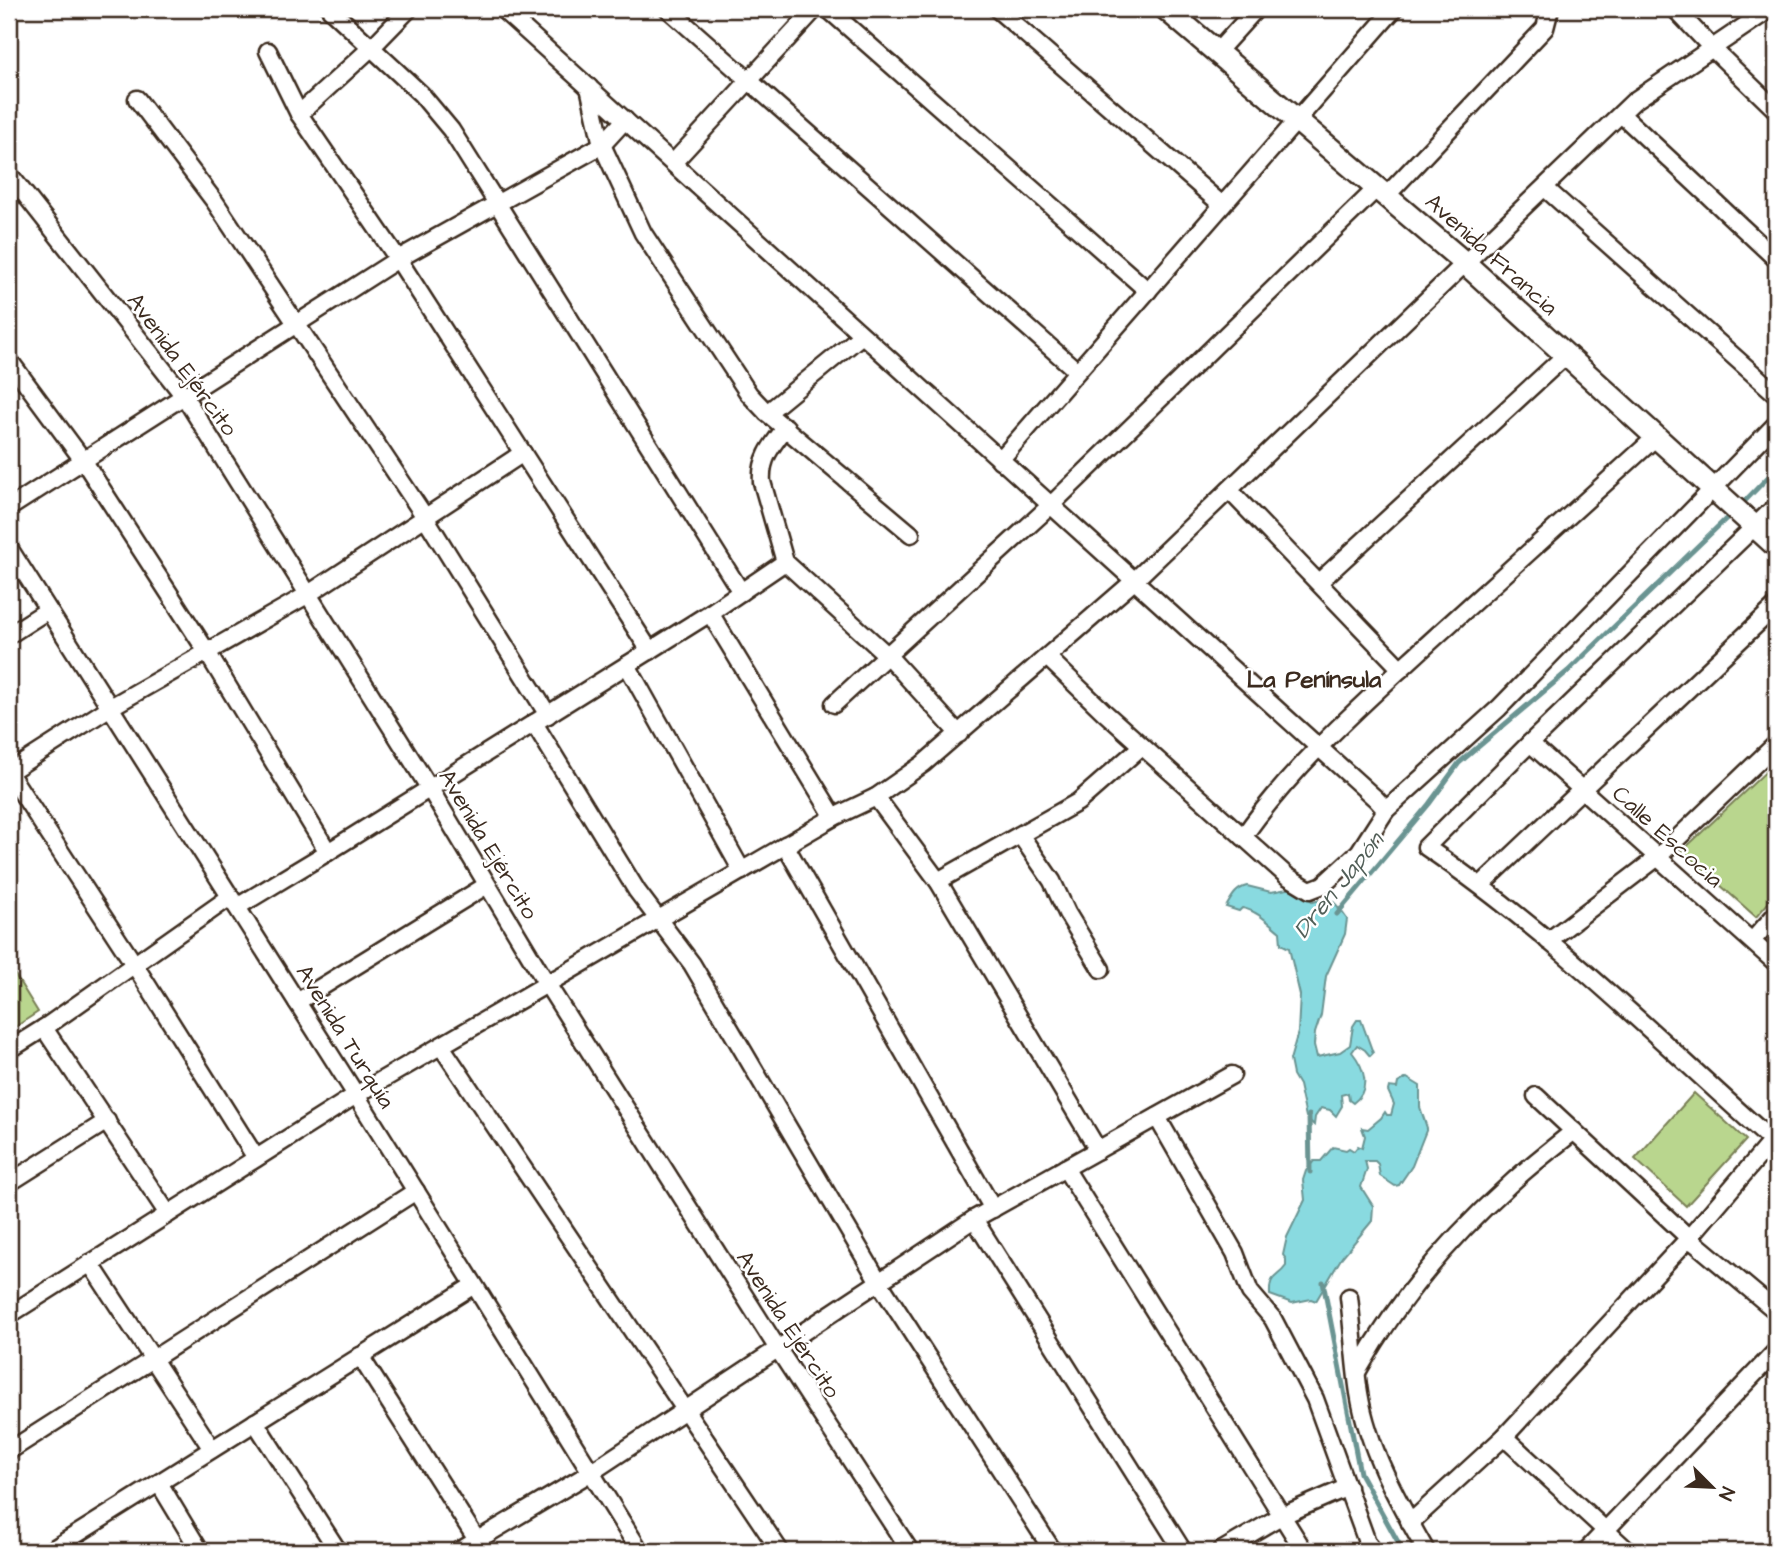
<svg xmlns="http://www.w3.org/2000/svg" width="1785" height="1560" font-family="'Architects Daughter',sans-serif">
<rect width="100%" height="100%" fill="#fff"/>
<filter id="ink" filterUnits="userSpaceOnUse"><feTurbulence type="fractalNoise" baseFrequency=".0143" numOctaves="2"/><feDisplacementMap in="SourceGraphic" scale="14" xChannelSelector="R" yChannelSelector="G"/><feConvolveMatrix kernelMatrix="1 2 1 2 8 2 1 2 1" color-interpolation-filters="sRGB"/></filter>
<g filter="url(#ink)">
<g fill="#b9d68e" stroke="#7a8056" stroke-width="2">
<polygon points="1776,762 1776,894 1756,917 1682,851"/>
<polygon points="9,965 38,1012 9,1031"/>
<polygon points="1694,1093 1746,1140 1686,1206 1635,1159"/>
</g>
<g fill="#89dae0" stroke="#6a9492" stroke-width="2">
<path d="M 1247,886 L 1271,892 L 1293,888 L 1302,891 L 1313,902 C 1334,895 1335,903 1347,919 L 1345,934 L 1326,976 L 1321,1015 L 1315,1033 L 1314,1045 L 1317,1057 L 1340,1052 L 1350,1045 L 1353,1026 L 1357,1020 L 1361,1020 L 1373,1053 L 1370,1056 L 1365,1050 L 1357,1045 L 1352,1052 C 1364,1067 1372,1089 1353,1103 L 1349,1100 L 1348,1093 L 1341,1095 L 1342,1106 L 1336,1116 L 1330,1110 L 1321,1108 L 1315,1117 L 1314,1125 L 1306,1117 L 1299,1085 L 1293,1075 L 1290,1060 L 1298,1032 L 1300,995 L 1289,948 L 1281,944 L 1280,932 C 1269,923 1256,910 1242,908 L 1239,911 L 1226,907 C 1232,897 1235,889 1247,886 Z"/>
<path d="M 1407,1078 L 1420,1086 L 1420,1107 L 1427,1128 L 1412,1166 L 1399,1185 L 1395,1186 L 1380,1176 L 1378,1164 L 1375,1161 L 1365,1161 L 1367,1169 L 1361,1187 L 1373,1206 L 1372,1221 L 1342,1257 L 1316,1301 L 1311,1299 L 1292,1303 L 1270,1295 C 1269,1274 1277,1279 1286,1266 L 1286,1259 L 1283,1255 L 1287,1237 L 1305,1200 L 1303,1180 L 1306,1171 L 1314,1161 L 1321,1161 L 1333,1147 L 1346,1150 L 1349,1148 L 1354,1151 L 1358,1146 L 1362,1148 L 1365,1136 L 1362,1128 L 1368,1129 L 1381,1118 L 1385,1112 L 1387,1115 L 1391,1115 L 1394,1104 L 1388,1091 L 1389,1087 L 1397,1088 L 1398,1083 Z"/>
</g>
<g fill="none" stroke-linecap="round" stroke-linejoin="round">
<g stroke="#6a9492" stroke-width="5">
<polyline points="1739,507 1776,469"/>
<polyline points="1337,914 1429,804 1459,763 1568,671 1732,513"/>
<polyline points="1309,1115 1310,1172"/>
<polyline points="1323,1282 1360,1473 1403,1551"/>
</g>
<g stroke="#3b2a1e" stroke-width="21">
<g id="street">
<polyline points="330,9 421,94 451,130 741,592"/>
<polyline points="502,9 1376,799 1386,810"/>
<polyline points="668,9 1077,371"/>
<polyline points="828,9 1148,291"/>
<polyline points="997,9 1222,205"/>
<polyline points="1675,9 1712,48 1776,110"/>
<polyline points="268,51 299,114 398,259 650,651"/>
<polyline points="1217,52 1256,9"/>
<polyline points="589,87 602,145 643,233 749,394 767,413 911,534"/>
<polyline points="137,99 215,202 425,517 548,715"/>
<polyline points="299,114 372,47 409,9"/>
<polyline points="1621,114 1776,259"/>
<polyline points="673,163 815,9"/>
<polyline points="9,174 184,396 430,789 547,984 778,1349 910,1551"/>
<polyline points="1545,188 1776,394"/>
<polyline points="1386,196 1545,28 1550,9"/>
<polyline points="9,360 83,460 207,652 328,852"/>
<polyline points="767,413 862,335"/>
<path d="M 786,427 C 772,445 760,459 762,482 L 785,562 L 888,656 L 959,734"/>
<polyline points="1000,460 1394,9"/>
<polyline points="1229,490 1401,669"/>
<polyline points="9,508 398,259 602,145 625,120"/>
<polyline points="9,548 356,1095 640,1551"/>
<polyline points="1319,582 1566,355"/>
<polyline points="710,613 834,817"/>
<polyline points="9,635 48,610"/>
<polyline points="1047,657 1104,712 1287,876 1310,890 1323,885 1359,852 1386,810 1499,708 1776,424"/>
<polyline points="627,665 742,871"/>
<polyline points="834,704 1050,506 1377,188"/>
<polyline points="534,723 637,891 692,964 879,1282 1053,1551"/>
<polyline points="1530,743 1776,963"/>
<polyline points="9,772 109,708 307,595 523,453"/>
<polyline points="9,773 134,964 256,1158"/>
<polyline points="876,797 938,881 1098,1150"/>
<polyline points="1021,836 1052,881 1067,913 1101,969"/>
<path d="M 1243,837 C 1295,763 1365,702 1431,641 C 1506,573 1581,505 1656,437"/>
<polyline points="785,845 993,1209"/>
<polyline points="938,881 1078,802 1142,746"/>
<polyline points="1481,885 1776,606"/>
<polyline points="237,907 328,852 710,613 785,562"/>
<polyline points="1548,941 1658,857 1776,744"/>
<polyline points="1752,941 1776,914"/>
<polyline points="297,1002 487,885"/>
<polyline points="44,1028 168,1214"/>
<polyline points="441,1046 780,1551"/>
<polyline points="9,1050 44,1028 230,897"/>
<polyline points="1536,1096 1689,1238 1776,1311"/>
<polyline points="1157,1117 1235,1253 1250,1292 1273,1319 1315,1399 1367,1542 1373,1551"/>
<path d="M 1772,1141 C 1659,1040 1551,932 1426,847 L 1530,743 L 1776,506"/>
<polyline points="1065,1168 1304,1551"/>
<polyline points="9,1183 107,1121"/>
<polyline points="974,1219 1183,1551"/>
<polyline points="90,1263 212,1449"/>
<path d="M 1349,1297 C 1353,1329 1354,1361 1359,1393 C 1368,1449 1399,1503 1426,1551"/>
<polyline points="9,1315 356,1095 834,817 876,797 923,764 1134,581 1634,101 1770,9"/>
<polyline points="360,1356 484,1551"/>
<path d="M 1357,1372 C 1396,1303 1449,1239 1508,1186 C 1529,1166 1552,1149 1574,1131"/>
<polyline points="255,1422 338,1551"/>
<polyline points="1504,1437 1628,1551"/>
<polyline points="9,1451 416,1191"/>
<polyline points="159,1483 200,1551"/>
<polyline points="1410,1523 1504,1437 1689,1238 1776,1136"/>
<polyline points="50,1551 474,1285"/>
<polyline points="459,1551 590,1473 974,1219 1232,1075"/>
<polyline points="1221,1551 1281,1516 1348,1487"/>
<polyline points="1586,1551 1776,1351"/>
</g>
</g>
<g stroke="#3b2a1e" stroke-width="26">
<polyline id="secondary" points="1166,9 1466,264 1776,546"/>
</g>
<use href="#street" stroke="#fff" stroke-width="16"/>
<use href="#secondary" stroke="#fff" stroke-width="21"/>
</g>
</g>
<g text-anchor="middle" stroke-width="5" stroke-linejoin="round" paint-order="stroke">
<g font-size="23" fill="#3b2a1e" stroke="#fff">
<text transform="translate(1492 254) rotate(42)" y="8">Avenida Francia</text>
<text transform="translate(183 364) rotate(54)" y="8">Avenida Ejército</text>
<text transform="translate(1668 836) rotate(42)" y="8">Calle Escocia</text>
<text transform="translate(489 844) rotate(59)" y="8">Avenida Ejército</text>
<text transform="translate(346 1036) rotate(58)" y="8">Avenida Turquía</text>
<text transform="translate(789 1324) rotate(57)" y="8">Avenida Ejército</text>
</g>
<g font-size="24" font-weight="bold" fill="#3b2a1e" stroke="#fff">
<text x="1314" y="687">La Península</text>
</g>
<g font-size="24" font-style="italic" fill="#525f58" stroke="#fff">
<text transform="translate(1338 885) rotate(-51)" y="8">Dren Japón</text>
</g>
</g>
<rect width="1785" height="1560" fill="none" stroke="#fff" stroke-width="35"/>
<rect x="18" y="18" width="1750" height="1525" fill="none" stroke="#3b2a1e" stroke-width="2.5" filter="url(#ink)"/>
<g transform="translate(1712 1487) rotate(114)" stroke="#ffffff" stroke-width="5" paint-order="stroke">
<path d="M0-5L12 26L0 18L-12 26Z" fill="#3b2a1e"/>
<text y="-10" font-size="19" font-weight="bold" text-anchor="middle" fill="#3b2a1e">N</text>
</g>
</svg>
